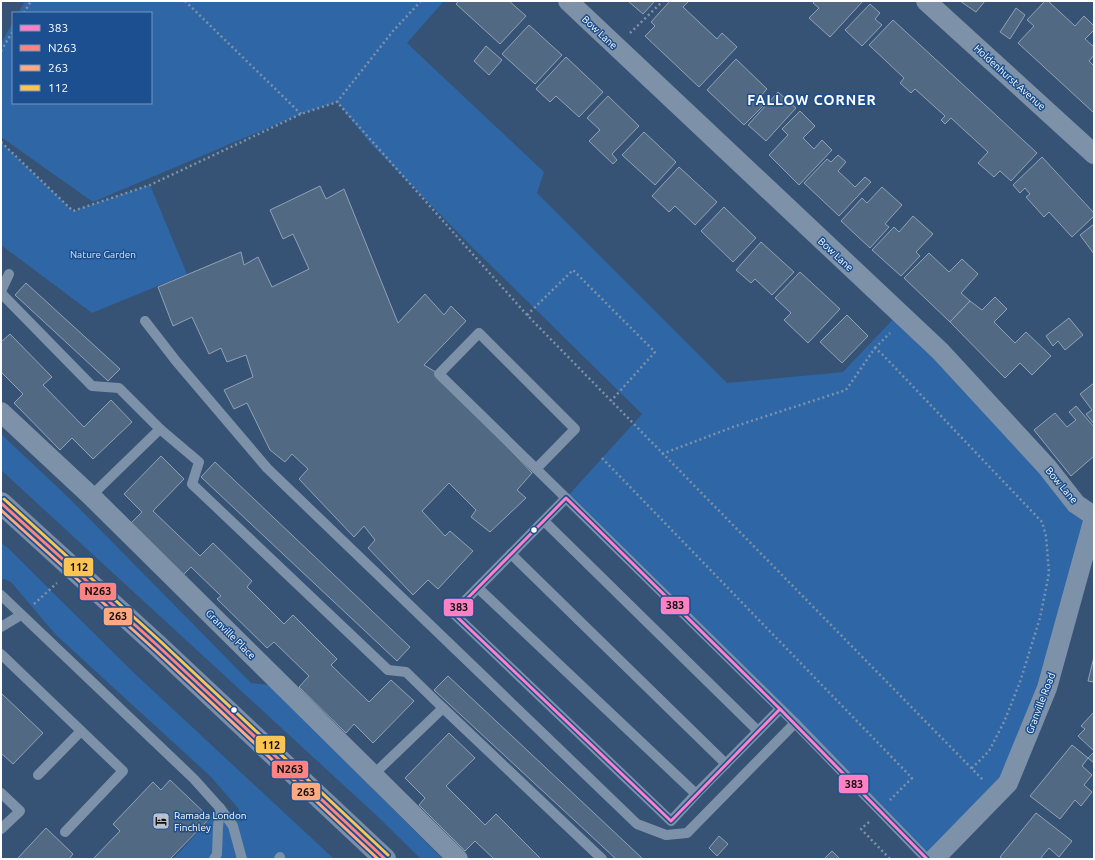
<svg xmlns="http://www.w3.org/2000/svg" width="1095" height="860" font-family="Ubuntu,sans-serif">
<rect width="100%" height="100%" fill="#365274"/>
<g fill="#2f66a5">
<polygon points="25,1 444,1 407,43 544,172 537,193 727,383 843,372 899,313 1093,522 1008,783 934,859 566,498 642,414 471,246 371,144 337,102 301,114 93,202 1,137 1,43 13,22 13,103 151,103 151,13 18,13"/>
<polygon points="1,142 73,211 150,185 187,274 92,313 1,245"/>
<polygon points="1,434 69,498 251,683 269,685 443,859 421,859 376,815 1,470"/>
<polygon points="1,543 8,548 133,672 334,859 173,859 220,808 242,822 238,808 210,776 55,634 11,582 1,578"/>
</g>
<g fill="#526984" stroke="#92a2b6">
<polygon points="459,1 509,1 526,16 500,44 456,4"/>
<polygon points="628,1 655,1 643,14"/>
<polygon points="670,1 689,1 683,7 717,39 722,33 737,47 699,87 645,36 655,26 651,22"/>
<polygon points="815,1 863,1 830,37 809,18 819,8 813,3"/>
<polygon points="960,1 985,1 976,12"/>
<polygon points="1045,1 1048,1 1075,26 1084,16 1094,26 1094,30 1085,39 1094,47 1094,55 1089,61 1094,66 1094,113 1018,43 1034,26 1027,20"/>
<polygon points="870,4 880,13 875,19 882,25 862,46 845,30"/>
<polygon points="1016,8 1025,15 1010,39 1000,32"/>
<polygon points="893,20 1037,153 1011,181 1000,171 994,177 978,163 988,152 951,118 945,124 941,120 945,116 915,89 911,93 900,83 904,78 869,45"/>
<polygon points="529,25 562,55 535,84 502,54"/>
<polygon points="486,46 502,60 489,75 474,61"/>
<polygon points="566,57 603,92 579,117 556,96 550,102 536,89"/>
<polygon points="736,59 767,89 757,100 763,106 744,125 707,90"/>
<polygon points="778,92 796,108 766,141 748,125"/>
<polygon points="608,96 639,126 612,154 617,160 613,164 589,141 600,130 587,118"/>
<polygon points="800,111 815,126 803,138 814,149 822,140 832,150 799,185 769,155 788,135 782,129"/>
<polygon points="644,132 676,162 655,185 622,155"/>
<polygon points="838,155 846,162 838,171 855,187 865,177 871,182 839,216 804,183 827,159 831,162"/>
<polygon points="1042,157 1094,213 1094,216 1072,237 1049,212 1044,217 1026,197 1030,194 1025,188 1020,193 1013,185"/>
<polygon points="679,167 717,202 695,225 675,206 669,212 652,196"/>
<polygon points="320,186 326,199 344,189 398,323 425,294 444,315 451,306 466,321 424,365 439,374 532,473 517,490 526,498 490,532 471,517 476,510 449,483 422,511 445,536 450,531 473,551 438,589 428,580 413,595 368,548 375,540 364,526 354,537 299,479 308,469 292,454 285,462 270,450 247,403 234,409 224,390 253,377 246,355 227,362 221,348 209,354 192,317 173,326 158,287 241,252 244,265 258,257 272,287 309,269 293,234 283,239 270,210"/>
<polygon points="882,187 902,205 885,224 889,227 870,248 841,221 862,198 867,203"/>
<polygon points="724,207 756,238 733,262 701,231"/>
<polygon points="913,216 933,234 916,252 920,256 901,276 872,250 894,227 899,232"/>
<polygon points="1094,224 1094,254 1080,235"/>
<polygon points="761,242 794,272 772,295 755,279 751,283 736,270"/>
<polygon points="929,253 949,272 962,259 978,274 961,293 970,301 950,322 904,278"/>
<polygon points="800,272 840,309 808,343 784,320 791,313 775,298"/>
<polygon points="26,283 120,369 108,381 15,295"/>
<polygon points="995,297 1007,309 994,322 1015,343 1026,332 1051,356 1032,375 1020,363 1005,378 950,322 970,301 982,310"/>
<polygon points="847,315 868,336 842,363 820,342"/>
<polygon points="1069,318 1083,335 1065,350 1058,341 1053,346 1046,336"/>
<polygon points="10,334 52,377 43,385 84,427 111,400 132,422 93,459 72,438 60,450 14,403 23,394 1,372 1,342"/>
<polygon points="1094,383 1094,424 1086,414 1092,410 1080,394"/>
<polygon points="1076,406 1094,427 1094,456 1071,476 1034,430 1055,413 1067,427 1076,420 1069,412"/>
<polygon points="161,456 184,479 153,511 200,556 213,543 252,581 247,587 284,624 293,615 337,659 331,665 369,702 391,680 414,701 373,743 354,724 346,733 299,687 309,676 274,642 267,648 217,599 221,596 191,567 183,575 130,524 142,512 124,494"/>
<polygon points="215,462 410,647 397,661 201,477"/>
<polygon points="1094,657 1094,682 1088,681"/>
<polygon points="448,676 643,859 616,859 434,690"/>
<polygon points="1,693 43,733 13,764 1,753"/>
<polygon points="1094,712 1094,751 1078,736 1085,729 1081,726"/>
<polygon points="449,733 475,758 446,786 485,825 496,814 541,859 494,859 475,841 465,851 419,805 425,798 405,778"/>
<polygon points="1072,745 1088,758 1082,766 1092,775 1084,785 1092,792 1081,806 1075,800 1060,819 1030,796"/>
<polygon points="1094,752 1094,763 1088,758"/>
<polygon points="170,780 210,818 170,859 93,859 120,831 113,824 153,782 161,790"/>
<polygon points="1036,813 1072,841 1059,857 1049,848 1040,859 1003,859 1000,857"/>
<polygon points="46,828 73,854 69,859 17,859"/>
<polygon points="719,836 728,844 717,856 709,848"/>
<polygon points="832,851 840,859 824,859"/>
</g>
<g fill="none" stroke-linecap="round" stroke-linejoin="round">
<g stroke="#7d92a8" stroke-width="2.5" stroke-dasharray="2 3" stroke-linecap="butt">
<polyline points="185,1 301,114"/>
<polyline points="421,1 393,31 337,102 527,315 983,780"/>
<polyline points="24,13 31,1"/>
<polyline points="630,33 663,1"/>
<polyline points="1,51 13,31"/>
<polyline points="1,142 73,211 150,185 301,114 337,102"/>
<polyline points="527,315 573,270 655,352 611,401"/>
<polyline points="875,348 890,333"/>
<polyline points="662,454 733,427 846,390 875,348 882,354 1042,522 1046,536 1049,573 1040,618 1020,682 1004,722 989,751 971,769"/>
<polyline points="602,458 912,778 890,800"/>
<polyline points="34,604 57,583"/>
<polyline points="869,822 861,829 890,859"/>
</g>
<g stroke="#7d92a8" stroke-width="10">
<polyline points="1,291 9,274"/>
<polyline points="1,293 92,386 119,388 160,429 91,496"/>
<polyline points="145,321 176,361 267,468 637,824 666,835 687,833 795,723"/>
<polyline points="160,429 199,462 192,484 388,670 406,672 443,708"/>
<polyline points="536,469 575,429 479,333 439,374 566,498 795,723 927,859"/>
<polyline points="566,498 453,613 671,821 696,794 780,709"/>
<polyline points="544,521 758,731"/>
<polyline points="511,554 726,764"/>
<polyline points="478,588 696,794"/>
<polyline points="1,595 194,779 220,808 233,826 242,859"/>
<polyline points="1,627 21,615"/>
<polyline points="1,654 123,771 65,832"/>
<polyline points="38,775 81,731"/>
<polyline points="373,775 443,708 602,859"/>
<polyline points="1,793 20,811 1,829"/>
<polyline points="214,859 217,854 218,827 220,808"/>
<polyline points="279,859 280,857"/>
</g>
<g stroke="#7d92a8" stroke-width="20">
<polyline points="568,1 940,351 1047,467 1076,504 1094,516"/>
<polyline points="926,1 1094,154"/>
<polyline points="1,412 91,496 458,859"/>
<polyline points="934,859 1008,783 1047,688 1094,518"/>
</g>
<polyline stroke="#7d8ea7" stroke-width="22" points="1,503 157,645 385,859"/>
<g stroke="#1b4f8f" stroke-width="6">
<g id="bus-1">
<polygon points="566,498 780,709 671,821 453,613"/>
<polyline points="780,709 927,859"/>
</g>
</g>
<g stroke="#1b4f8f" stroke-width="6">
<polyline id="bus-2" points="1,503 157,645 385,859"/>
</g>
<g stroke="#1b4f8f" stroke-width="6">
<polyline id="bus-3" points="1,510 154,649 378,859"/>
</g>
<g stroke="#1b4f8f" stroke-width="6">
<polyline id="bus-4" points="4,499 160,641 388,855"/>
</g>
<use href="#bus-1" stroke="#ff80c5" stroke-width="3"/>
<use href="#bus-2" stroke="#ff8380" stroke-width="3"/>
<use href="#bus-3" stroke="#ffa980" stroke-width="3"/>
<use href="#bus-4" stroke="#fcc553" stroke-width="3"/>
</g>
<defs>
<g id="hotel-square" transform="scale(0.9)"><rect x="-9" y="-9" width="18" height="18" rx="4" fill="#b9c2ce" stroke="#1b4f8f"/><path d="M-6-4.5h1.5V1H6V5H4.5V3h-9V5H-6ZM-4 0a1.8 1.8 0 1 1 3.6 0ZM.5 0V-2.5h3Q6-2.5 6 0Z" fill="#111"/></g>
</defs>
<g fill-rule="evenodd">
<use href="#hotel-square" x="161" y="821"/>
</g>
<g fill="#fff" stroke="#1b4f8f" stroke-width="1.5">
<circle cx="534" cy="530" r="3.5"/>
<circle cx="234" cy="710" r="3.5"/>
</g>
<g text-anchor="middle" stroke-width="3" stroke-linejoin="round" paint-order="stroke">
<g font-size="10" fill="#fff" stroke="#1b4f8f">
<text transform="translate(600 32) rotate(43)" y="4">Bow Lane</text>
<text transform="translate(1010 77) rotate(42)" y="4">Holdenhurst Avenue</text>
<text transform="translate(836 254) rotate(43)" y="4">Bow Lane</text>
<text transform="translate(1062 485) rotate(50)" y="4">Bow Lane</text>
<text transform="translate(231 634) rotate(45)" y="4">Granville Place</text>
<text transform="translate(1040 703) rotate(-69)" y="4">Granville Road</text>
</g>
<g font-size="10" fill="#cfe3fa" stroke="#1b4f8f">
<text x="103" y="258">Nature Garden</text>
</g>
<g font-size="10" fill="#fff" stroke="#1b4f8f" text-anchor="start">
<text x="174" y="819">Ramada London<tspan x="174" dy="12">Finchley</tspan></text>
</g>
<g font-size="14" font-weight="bold" letter-spacing="1" fill="#fff" stroke="#1b4f8f">
<text x="812" y="105">FALLOW CORNER</text>
</g>
</g>
<g stroke="#1b4f8f" stroke-width="1.5">
<rect x="63" y="557" width="31" height="20" rx="4" fill="#fcc553"/>
<rect x="79" y="582" width="38" height="19" rx="4" fill="#ff8380"/>
<rect x="660" y="596" width="30" height="19" rx="4" fill="#ff80c5"/>
<rect x="443" y="598" width="31" height="19" rx="4" fill="#ff80c5"/>
<rect x="103" y="607" width="30" height="19" rx="4" fill="#ffa980"/>
<rect x="255" y="735" width="31" height="19" rx="4" fill="#fcc553"/>
<rect x="271" y="760" width="38" height="19" rx="4" fill="#ff8380"/>
<rect x="838" y="774" width="31" height="20" rx="4" fill="#ff80c5"/>
<rect x="291" y="782" width="30" height="19" rx="4" fill="#ffa980"/>
</g>
<g font-size="11" text-anchor="middle" font-weight="bold" fill="#111">
<text x="79" y="571">112</text>
<text x="98" y="595">N263</text>
<text x="675" y="609">383</text>
<text x="459" y="611">383</text>
<text x="118" y="620">263</text>
<text x="271" y="749">112</text>
<text x="290" y="773">N263</text>
<text x="854" y="788">383</text>
<text x="306" y="796">263</text>
</g>
<rect width="1095" height="860" fill="none" stroke="#ffffff" stroke-width="4"/>
<rect x="12" y="12" width="140" height="92" fill="#1b4f8f" stroke="#7695bc"/>
<rect x="20" y="25" width="20" height="6" fill="#ff80c5" stroke="#7695bc"/>
<text x="48" y="32" font-size="12" fill="#ffffff">383</text>
<rect x="20" y="45" width="20" height="6" fill="#ff8380" stroke="#7695bc"/>
<text x="48" y="52" font-size="12" fill="#ffffff">N263</text>
<rect x="20" y="65" width="20" height="6" fill="#ffa980" stroke="#7695bc"/>
<text x="48" y="72" font-size="12" fill="#ffffff">263</text>
<rect x="20" y="85" width="20" height="6" fill="#fcc553" stroke="#7695bc"/>
<text x="48" y="92" font-size="12" fill="#ffffff">112</text>
</svg>
